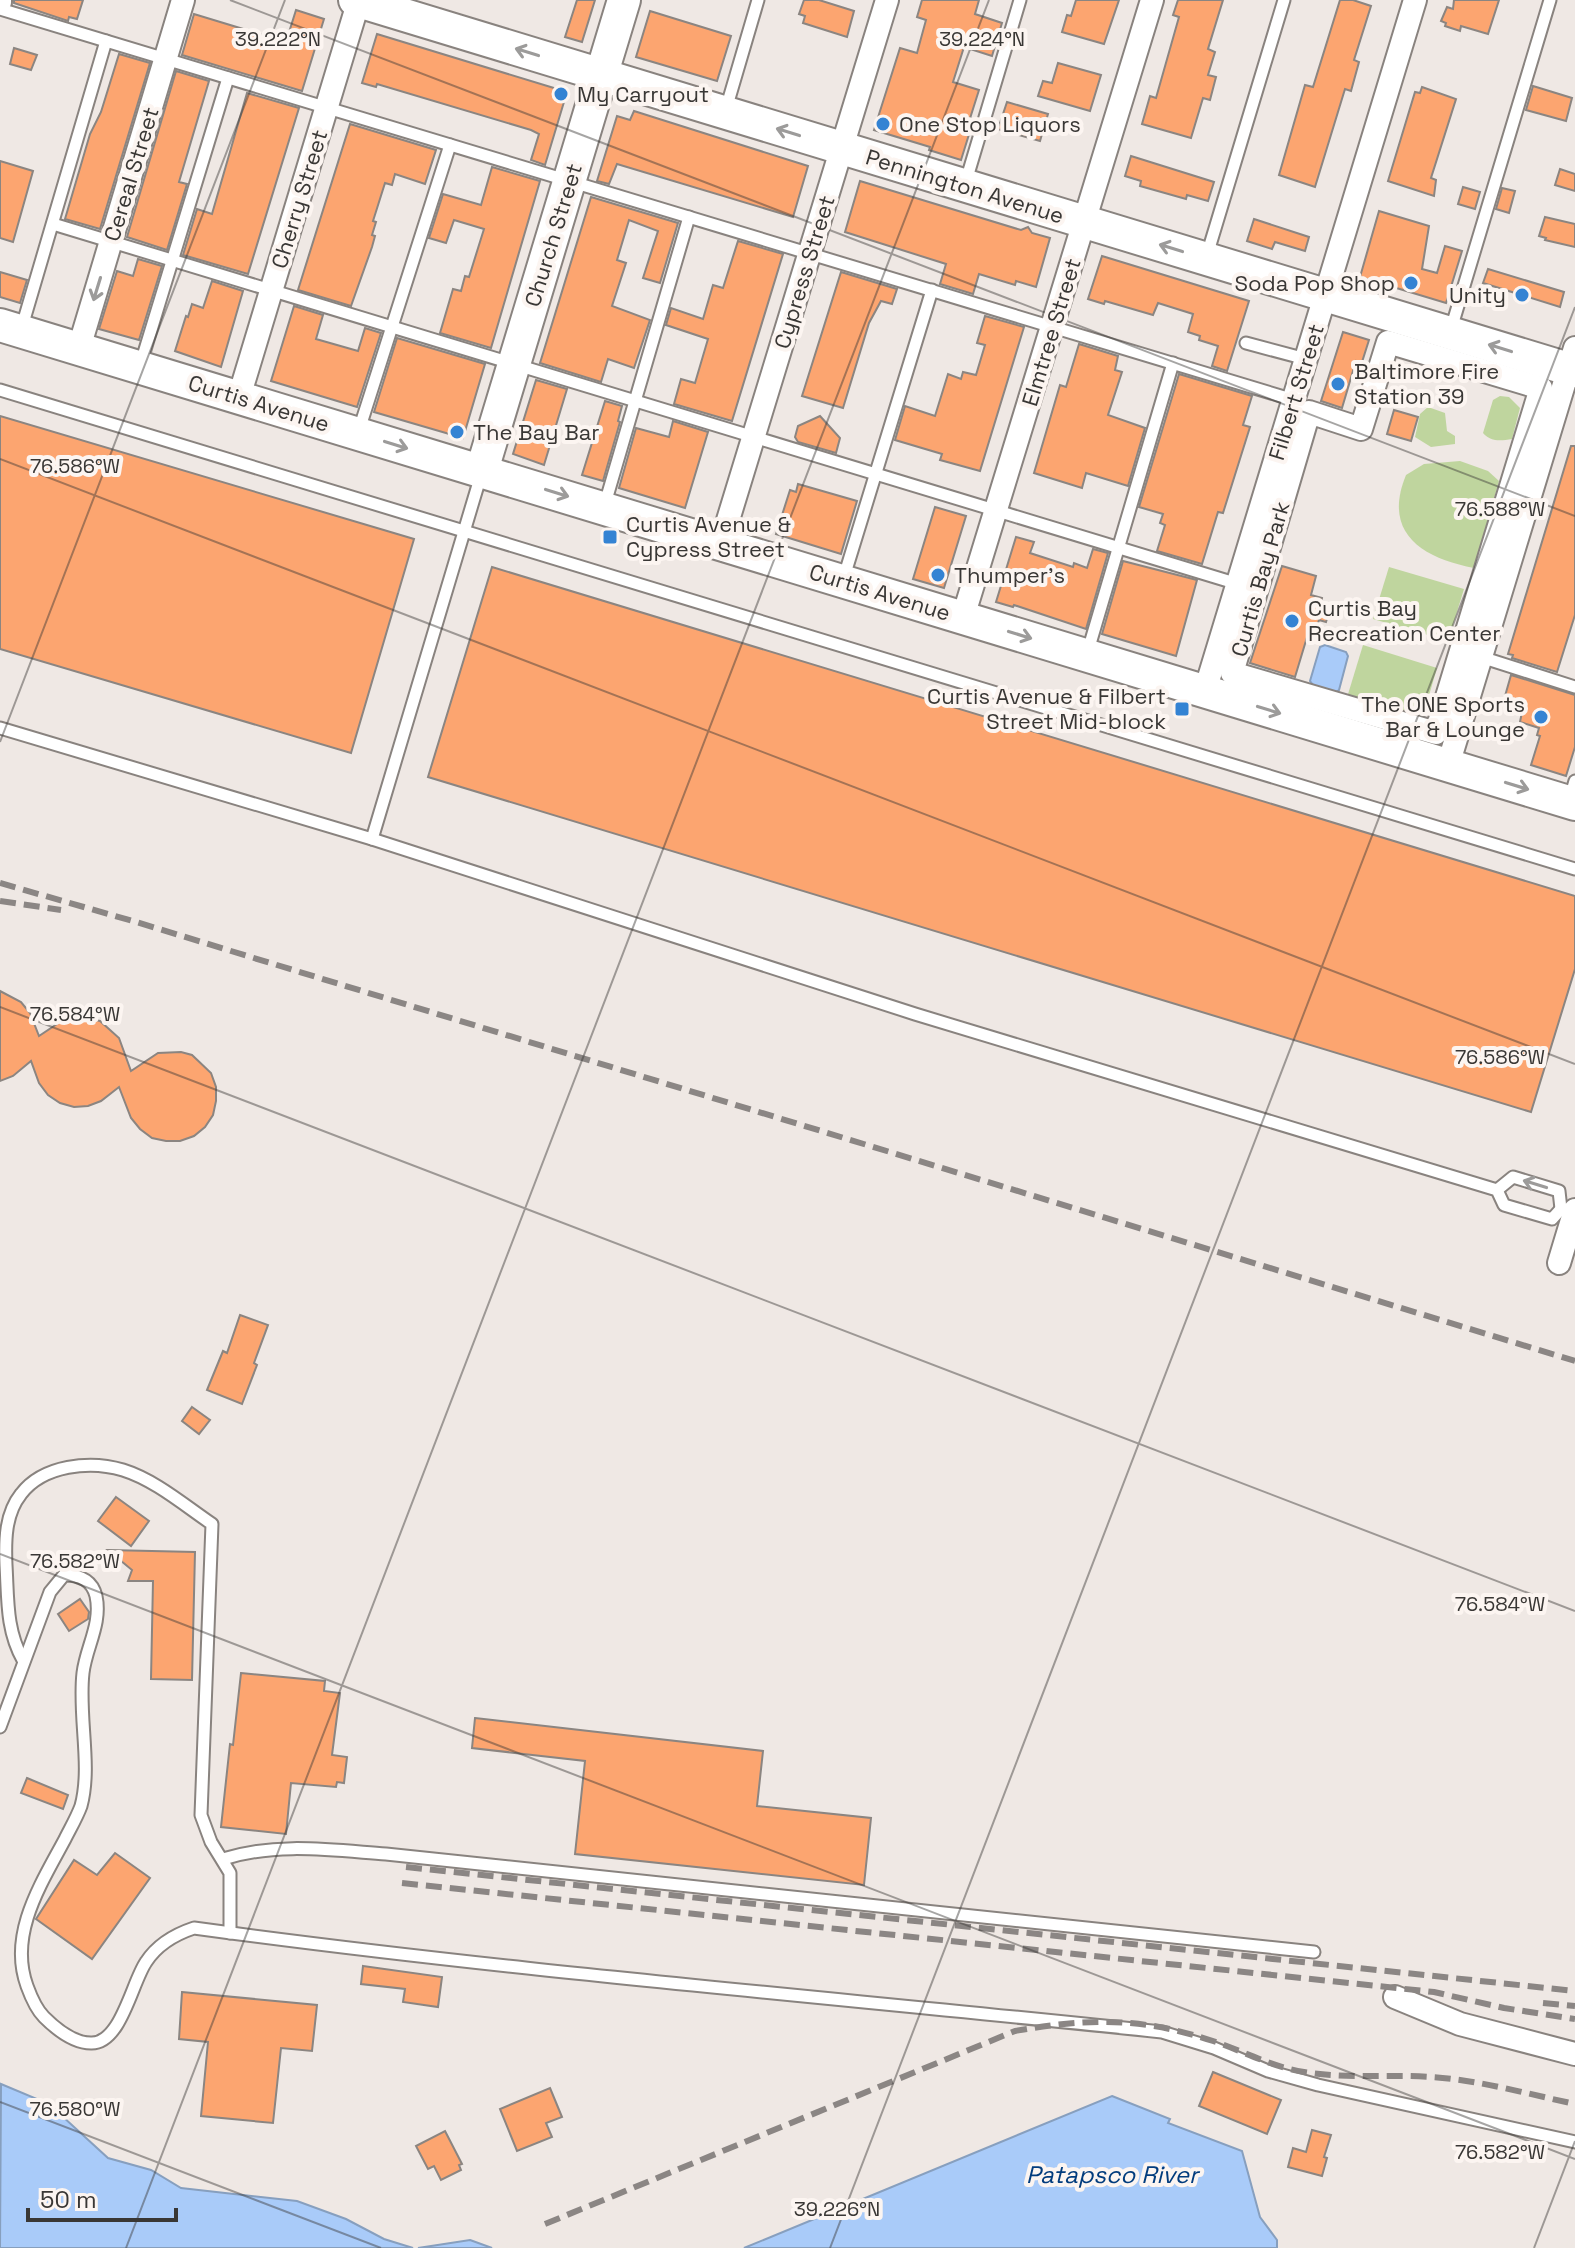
<svg xmlns="http://www.w3.org/2000/svg" width="1575" height="2248" font-family="'Space Grotesk',sans-serif">
<rect width="100%" height="100%" fill="#efe8e4"/>
<g fill="#bfd59e">
<path d="M 1500,396 L 1509,397 L 1520,408 L 1512,439 C 1500,441 1491,442 1483,433 L 1493,400 Z"/>
<polygon points="1428,407 1445,413 1447,431 1455,436 1455,444 1431,447 1415,437 1420,414"/>
<path d="M 1460,461 L 1488,471 L 1499,481 L 1474,568 C 1422,558 1382,533 1406,475 L 1424,464 Z"/>
<polygon points="1389,567 1464,589 1448,641 1373,619"/>
<polygon points="1363,645 1437,668 1420,726 1345,704"/>
</g>
<g fill="#a9cbf9" stroke="#879fbe" stroke-width="2">
<polygon points="1325,645 1346,652 1348,656 1339,690 1334,693 1314,686 1310,681 1320,647"/>
<polygon points="1,2084 49,2104 108,2158 151,2170 181,2188 297,2201 346,2219 384,2239 413,2248 0,2248"/>
<polygon points="1112,2096 1170,2119 1168,2123 1242,2151 1260,2217 1277,2240 1277,2248 744,2248"/>
<polygon points="470,2240 492,2248 418,2248"/>
</g>
<g fill="#fca570" stroke="#8b8581" stroke-width="2">
<polygon points="14,0 83,0 77,19 69,17 68,21 14,3"/>
<polygon points="577,0 595,0 582,42 565,37"/>
<polygon points="804,0 819,0 854,11 847,37 803,23 805,16 799,14"/>
<polygon points="922,0 979,0 975,14 1002,23 992,56 964,47 953,82 979,90 967,128 971,128 961,160 929,150 930,147 874,130 900,48 917,53 926,20 917,17"/>
<polygon points="1076,0 1119,0 1104,44 1062,32 1067,15 1071,16"/>
<polygon points="1178,0 1223,0 1208,49 1215,52 1208,75 1216,77 1210,100 1203,98 1191,138 1142,124 1150,96 1156,98 1179,17 1173,15"/>
<polygon points="1340,0 1353,0 1371,6 1354,60 1359,62 1351,91 1345,89 1315,187 1279,175 1305,85 1313,87"/>
<polygon points="1454,0 1499,0 1488,34 1461,26 1460,31 1445,26 1446,23 1441,21 1447,7 1453,9"/>
<polygon points="296,10 324,19 302,91 182,55 194,14 286,42"/>
<polygon points="650,11 731,36 717,81 636,57"/>
<polygon points="377,34 567,92 545,165 531,160 539,134 531,130 377,84 376,87 362,83"/>
<polygon points="14,48 37,55 31,70 10,64"/>
<polygon points="119,54 150,63 100,229 65,219 90,134 101,112"/>
<polygon points="1058,63 1101,75 1090,111 1038,96 1043,81 1052,83"/>
<polygon points="176,71 209,81 179,182 187,184 167,250 127,237"/>
<polygon points="1533,86 1572,98 1566,121 1526,110"/>
<polygon points="1422,87 1456,99 1431,178 1436,180 1434,196 1388,181 1415,92 1420,93"/>
<polygon points="247,93 299,108 248,274 183,255 197,209 212,214"/>
<polygon points="1007,102 1048,114 1040,141 998,129"/>
<polygon points="634,111 808,166 793,217 617,164 609,184 597,181 617,116 630,120"/>
<polygon points="350,124 436,150 425,184 395,174 392,185 385,183 373,221 376,222 372,235 375,236 372,247 351,306 298,290"/>
<polygon points="1131,156 1214,182 1208,201 1187,195 1186,199 1140,186 1141,181 1125,176"/>
<polygon points="0,161 33,171 13,242 0,238"/>
<polygon points="492,167 540,181 491,348 440,333 453,289 461,291 465,276 469,277 484,229 454,220 446,243 429,238 443,194 481,205"/>
<polygon points="1560,169 1575,174 1575,191 1555,185"/>
<polygon points="860,181 1021,230 1028,227 1032,233 1050,238 1036,287 1016,281 1015,285 979,274 973,294 940,284 946,264 845,232"/>
<polygon points="1463,187 1480,192 1475,209 1458,204"/>
<polygon points="1502,188 1515,191 1509,213 1496,209"/>
<polygon points="591,197 678,223 660,283 643,278 658,231 629,220 617,260 626,263 612,306 650,320 634,368 608,359 601,382 540,363"/>
<polygon points="1379,211 1429,226 1422,269 1437,273 1445,246 1462,251 1446,303 1360,277"/>
<polygon points="1545,217 1575,224 1575,247 1545,240 1546,238 1539,236"/>
<polygon points="1254,219 1309,237 1305,251 1275,242 1272,249 1247,241"/>
<polygon points="738,241 783,254 732,421 674,404 681,379 695,383 708,339 666,325 671,308 703,319 713,285 723,288"/>
<polygon points="1102,256 1249,301 1227,371 1212,366 1218,346 1199,340 1200,336 1188,332 1193,314 1158,303 1153,315 1105,301 1104,304 1088,299"/>
<polygon points="138,259 162,266 139,340 99,329 117,271 133,276"/>
<polygon points="1488,269 1564,292 1560,307 1483,283"/>
<polygon points="0,272 27,280 20,303 0,297"/>
<polygon points="841,272 897,289 892,304 881,301 869,323 843,408 802,396"/>
<polygon points="212,281 243,291 221,367 175,351 186,316 188,317 192,304 203,308"/>
<polygon points="294,306 323,315 316,339 358,351 365,328 381,333 357,407 271,381"/>
<polygon points="985,316 1024,327 980,471 940,460 942,454 895,440 905,406 935,416 948,374 961,379 963,372 976,375 985,345 977,343"/>
<polygon points="1343,332 1369,340 1362,362 1356,361 1342,408 1321,401"/>
<polygon points="397,338 485,364 463,438 374,412"/>
<polygon points="1079,344 1118,356 1115,370 1122,372 1108,415 1145,428 1128,486 1086,473 1082,488 1034,473 1060,385 1066,387"/>
<polygon points="1179,374 1252,396 1243,425 1250,427 1223,513 1218,512 1202,564 1157,551 1165,525 1160,523 1163,514 1139,507"/>
<polygon points="536,380 567,389 544,465 513,454"/>
<polygon points="605,401 622,406 618,421 620,422 603,481 582,475"/>
<polygon points="1394,410 1418,417 1411,441 1387,434"/>
<polygon points="0,416 414,539 351,753 0,649"/>
<polygon points="820,416 840,438 836,453 798,442 795,437 798,426"/>
<polygon points="673,421 708,432 685,508 619,488 636,428 669,437"/>
<polygon points="1571,446 1575,446 1575,615 1557,672 1512,658 1513,655 1508,654"/>
<polygon points="798,484 857,501 841,554 776,534 790,490 796,492"/>
<polygon points="935,507 966,516 944,588 913,579"/>
<polygon points="1016,537 1034,542 1030,553 1073,567 1074,563 1087,568 1093,549 1108,553 1086,629 1014,605 1013,607 996,602"/>
<polygon points="1123,561 1197,580 1176,656 1102,634"/>
<polygon points="1282,566 1316,576 1311,595 1322,598 1321,605 1330,608 1326,622 1319,620 1317,626 1311,624 1295,677 1250,663"/>
<polygon points="492,567 1575,896 1575,969 1531,1112 428,777"/>
<polygon points="1511,675 1575,695 1575,747 1566,776 1531,765 1540,736 1537,735 1539,728 1520,722 1524,702 1505,696"/>
<polygon points="0,991 21,1002 30,1013 39,1036 66,1018 78,1016 100,1021 119,1038 131,1071 158,1053 181,1052 192,1055 211,1073 216,1087 216,1101 213,1115 205,1127 194,1136 180,1141 166,1141 152,1138 140,1129 131,1118 119,1087 101,1101 88,1106 74,1107 60,1103 48,1095 39,1083 31,1061 13,1076 0,1081"/>
<polygon points="240,1315 268,1325 254,1363 257,1365 242,1404 207,1390 223,1351 227,1353"/>
<polygon points="192,1407 210,1420 199,1434 182,1421"/>
<polygon points="116,1497 149,1521 131,1546 98,1521"/>
<polygon points="108,1550 195,1552 192,1680 151,1679 153,1581 128,1581 132,1570"/>
<polygon points="80,1599 89,1612 88,1619 69,1631 58,1614"/>
<polygon points="241,1673 325,1681 324,1691 340,1693 332,1755 347,1757 344,1783 337,1782 336,1787 291,1783 286,1834 221,1827 230,1744 233,1745"/>
<polygon points="475,1718 763,1751 757,1806 871,1818 864,1885 575,1854 585,1761 472,1748"/>
<polygon points="27,1778 68,1795 63,1809 21,1793"/>
<polygon points="115,1853 150,1878 92,1959 36,1919 74,1860 97,1875"/>
<polygon points="363,1966 442,1977 438,2007 403,2002 405,1989 361,1984"/>
<polygon points="182,1992 317,2005 312,2051 281,2048 273,2123 201,2116 208,2042 179,2039"/>
<polygon points="1213,2072 1281,2100 1267,2134 1199,2106"/>
<polygon points="550,2088 562,2117 546,2123 552,2137 517,2151 500,2109"/>
<polygon points="1312,2130 1331,2135 1324,2157 1327,2158 1322,2176 1288,2167 1293,2148 1306,2152"/>
<polygon points="445,2131 462,2164 459,2165 461,2170 441,2180 434,2166 428,2169 416,2146"/>
</g>
<g fill="none" stroke-linecap="round" stroke-linejoin="round">
<g stroke="#89837f" stroke-width="15">
<g id="lane">
<polyline points="0,9 1294,400"/>
<polyline points="726,109 758,0"/>
<polyline points="966,181 1020,0"/>
<polyline points="53,224 1238,584"/>
<polyline points="1207,255 1284,0"/>
<polyline points="1451,329 1550,0"/>
<polyline points="21,330 106,41"/>
<polyline points="1246,343 1306,359"/>
<polyline points="140,366 228,78"/>
<polyline points="0,390 1575,869"/>
<polyline points="358,433 450,145"/>
<polyline points="604,507 689,217"/>
<polyline points="843,580 932,290"/>
<polyline points="1087,654 1173,363"/>
<polyline points="1481,657 1575,687"/>
<polyline points="0,728 372,839 915,1014 1497,1190 1504,1205 1552,1219 1561,1209"/>
<polyline points="1569,801 1575,781"/>
<polyline points="372,839 481,475"/>
<polyline points="1497,1190 1513,1177 1559,1191 1561,1209"/>
<path d="M 23,1660 C 6,1630 8,1599 6,1565 C 5,1541 5,1514 21,1494 C 43,1465 90,1460 123,1470 C 155,1480 184,1505 212,1524 L 201,1815 L 211,1842 L 230,1873 L 230,1933"/>
<path d="M 0,1727 L 50,1592 L 64,1575 C 80,1575 92,1580 96,1596 C 102,1624 86,1647 83,1673 C 78,1716 92,1766 81,1806 C 77,1817 70,1829 65,1839 C 41,1884 8,1934 27,1986 C 31,1997 36,2009 44,2017 C 56,2029 73,2043 91,2043 C 121,2044 132,1982 146,1962 C 157,1945 176,1934 194,1928 C 516,1972 840,1998 1162,2032 L 1214,2048 L 1268,2071 L 1318,2085 L 1575,2142"/>
<path d="M 223,1859 C 277,1842 331,1850 386,1854 L 1314,1952"/>
</g>
</g>
<g stroke="#89837f" stroke-width="26">
<g id="street">
<polyline points="0,2 0,0"/>
<polygon points="1388,342 1541,388 1436,733 1232,673 1309,412 1361,429"/>
<polyline points="79,348 183,0"/>
<polyline points="239,397 359,0"/>
<polyline points="721,543 887,0"/>
<polyline points="963,617 1152,0"/>
<polyline points="1205,691 1415,0"/>
<polyline points="1448,765 1575,348"/>
<polyline points="1559,1263 1575,1210"/>
<polyline points="1395,1997 1460,2024 1575,2054"/>
</g>
</g>
<g stroke="#89837f" stroke-width="36">
<g id="secondary">
<polyline points="355,0 1575,371"/>
<polyline points="0,325 1575,804"/>
<polyline points="482,470 624,0"/>
</g>
</g>
<use href="#lane" stroke="#fff" stroke-width="11"/>
<use href="#street" stroke="#fff" stroke-width="22"/>
<use href="#secondary" stroke="#fff" stroke-width="32"/>
<g stroke="#8b8684" stroke-width="6" stroke-dasharray="16 8" stroke-linecap="butt">
<polyline points="0,883 136,922 1575,1361"/>
<polyline points="0,901 61,910"/>
<polyline points="406,1867 1575,1991"/>
<polyline points="402,1883 1434,1992 1504,2008 1575,2019"/>
<polyline points="1543,2003 1575,2006"/>
<path d="M 545,2224 L 1015,2031 C 1088,2018 1141,2017 1213,2041 C 1243,2051 1272,2067 1304,2072 C 1347,2079 1389,2074 1432,2077 C 1479,2080 1528,2094 1575,2104"/>
</g>
</g>
<defs><path id="oneway-shaft" d="M-6 0H5M1.5-3L5.5 0L1.5 3" fill="none" stroke-width="1.6" stroke-linecap="round" stroke-linejoin="round" transform="scale(2)"/></defs>
<g stroke="#9c9b9a">
<use href="#oneway-shaft" transform="translate(527 52) rotate(-163)"/>
<use href="#oneway-shaft" transform="translate(788 132) rotate(-163)"/>
<use href="#oneway-shaft" transform="translate(1171 248) rotate(-163)"/>
<use href="#oneway-shaft" transform="translate(97 289) rotate(107)"/>
<use href="#oneway-shaft" transform="translate(1500 348) rotate(-163)"/>
<use href="#oneway-shaft" transform="translate(396 445) rotate(17)"/>
<use href="#oneway-shaft" transform="translate(557 493) rotate(17)"/>
<use href="#oneway-shaft" transform="translate(1020 635) rotate(17)"/>
<use href="#oneway-shaft" transform="translate(1269 710) rotate(17)"/>
<use href="#oneway-shaft" transform="translate(1517 786) rotate(17)"/>
<use href="#oneway-shaft" transform="translate(1535 1184) rotate(-163)"/>
</g>
<path fill="none" stroke="#393735" stroke-width="2" stroke-opacity="0.45" d="M 230,0 L 1575,516M 0,459 L 1575,1064M 0,742 L 285,0M 0,1007 L 1575,1611M 0,1554 L 1575,2159M 0,2102 L 381,2248M 126,2248 L 989,0M 830,2248 L 1575,307M 1534,2248 L 1575,2141"/>
<g fill="#3483d3" stroke="#fcf5f1" stroke-width="3">
<circle cx="561" cy="94" r="8"/>
<circle cx="883" cy="124" r="8"/>
<circle cx="1411" cy="283" r="8"/>
<circle cx="1522" cy="295" r="8"/>
<circle cx="1338" cy="384" r="8"/>
<circle cx="457" cy="432" r="8"/>
<rect x="602" y="529" width="16" height="16" rx="4"/>
<circle cx="938" cy="575" r="8"/>
<circle cx="1292" cy="621" r="8"/>
<rect x="1174" y="701" width="16" height="16" rx="4"/>
<circle cx="1541" cy="717" r="8"/>
</g>
<g text-anchor="middle" stroke-width="8" stroke-linejoin="round" paint-order="stroke">
<g font-size="22" fill="#393735" stroke="#fcf5f1" text-anchor="start">
<text x="577" y="102">My Carryout</text>
<text x="899" y="132">One Stop Liquors</text>
<text x="1395" y="291" text-anchor="end">Soda Pop Shop</text>
<text x="1506" y="303" text-anchor="end">Unity</text>
<text x="1354" y="379">Baltimore Fire<tspan x="1354" dy="25">Station 39</tspan></text>
<text x="473" y="440">The Bay Bar</text>
<text x="626" y="532">Curtis Avenue &amp;<tspan x="626" dy="25">Cypress Street</tspan></text>
<text x="954" y="583">Thumper's</text>
<text x="1308" y="616">Curtis Bay<tspan x="1308" dy="25">Recreation Center</tspan></text>
<text x="1166" y="704" text-anchor="end">Curtis Avenue &amp; Filbert<tspan x="1166" dy="25">Street Mid-block</tspan></text>
<text x="1525" y="712" text-anchor="end">The ONE Sports<tspan x="1525" dy="25">Bar &amp; Lounge</tspan></text>
</g>
<g font-size="22" fill="#393735" stroke="#fcf5f1">
<text transform="translate(131 174) rotate(-73)" y="8">Cereal Street</text>
<text transform="translate(965 186) rotate(17)" y="8">Pennington Avenue</text>
<text transform="translate(299 199) rotate(-73)" y="8">Cherry Street</text>
<text transform="translate(553 235) rotate(-73)" y="8">Church Street</text>
<text transform="translate(804 272) rotate(-73)" y="8">Cypress Street</text>
<text transform="translate(1051 332) rotate(-73)" y="8">Elmtree Street</text>
<text transform="translate(1296 392) rotate(-73)" y="8">Filbert Street</text>
<text transform="translate(259 403) rotate(17)" y="8">Curtis Avenue</text>
<text transform="translate(1260 579) rotate(-74)" y="8">Curtis Bay Park</text>
<text transform="translate(880 592) rotate(17)" y="8">Curtis Avenue</text>
</g>
<g font-size="24" font-style="italic" fill="#023c7d" stroke="#fcf5f1">
<text x="1112" y="2183">Patapsco River</text>
</g>
</g>
<g font-size="20" text-anchor="middle" fill="#393735" stroke="#fcf5f1" stroke-width="8" stroke-linejoin="round" paint-order="stroke">
<text x="982" y="46">39.224°N</text>
<text x="278" y="46">39.222°N</text>
<text x="75" y="473">76.586°W</text>
<text x="1500" y="516">76.588°W</text>
<text x="75" y="1021">76.584°W</text>
<text x="1500" y="1064">76.586°W</text>
<text x="75" y="1568">76.582°W</text>
<text x="1500" y="1611">76.584°W</text>
<text x="75" y="2116">76.580°W</text>
<text x="1500" y="2159">76.582°W</text>
<text x="837" y="2216">39.226°N</text>
</g>
<path d="M28 2208v12h148v-12" fill="none" stroke="#393735" stroke-width="4"/>
<text x="40" y="2208" font-size="24" fill="#393735" stroke="#fcf5f1" stroke-width="6" paint-order="stroke">50 m</text>
</svg>
